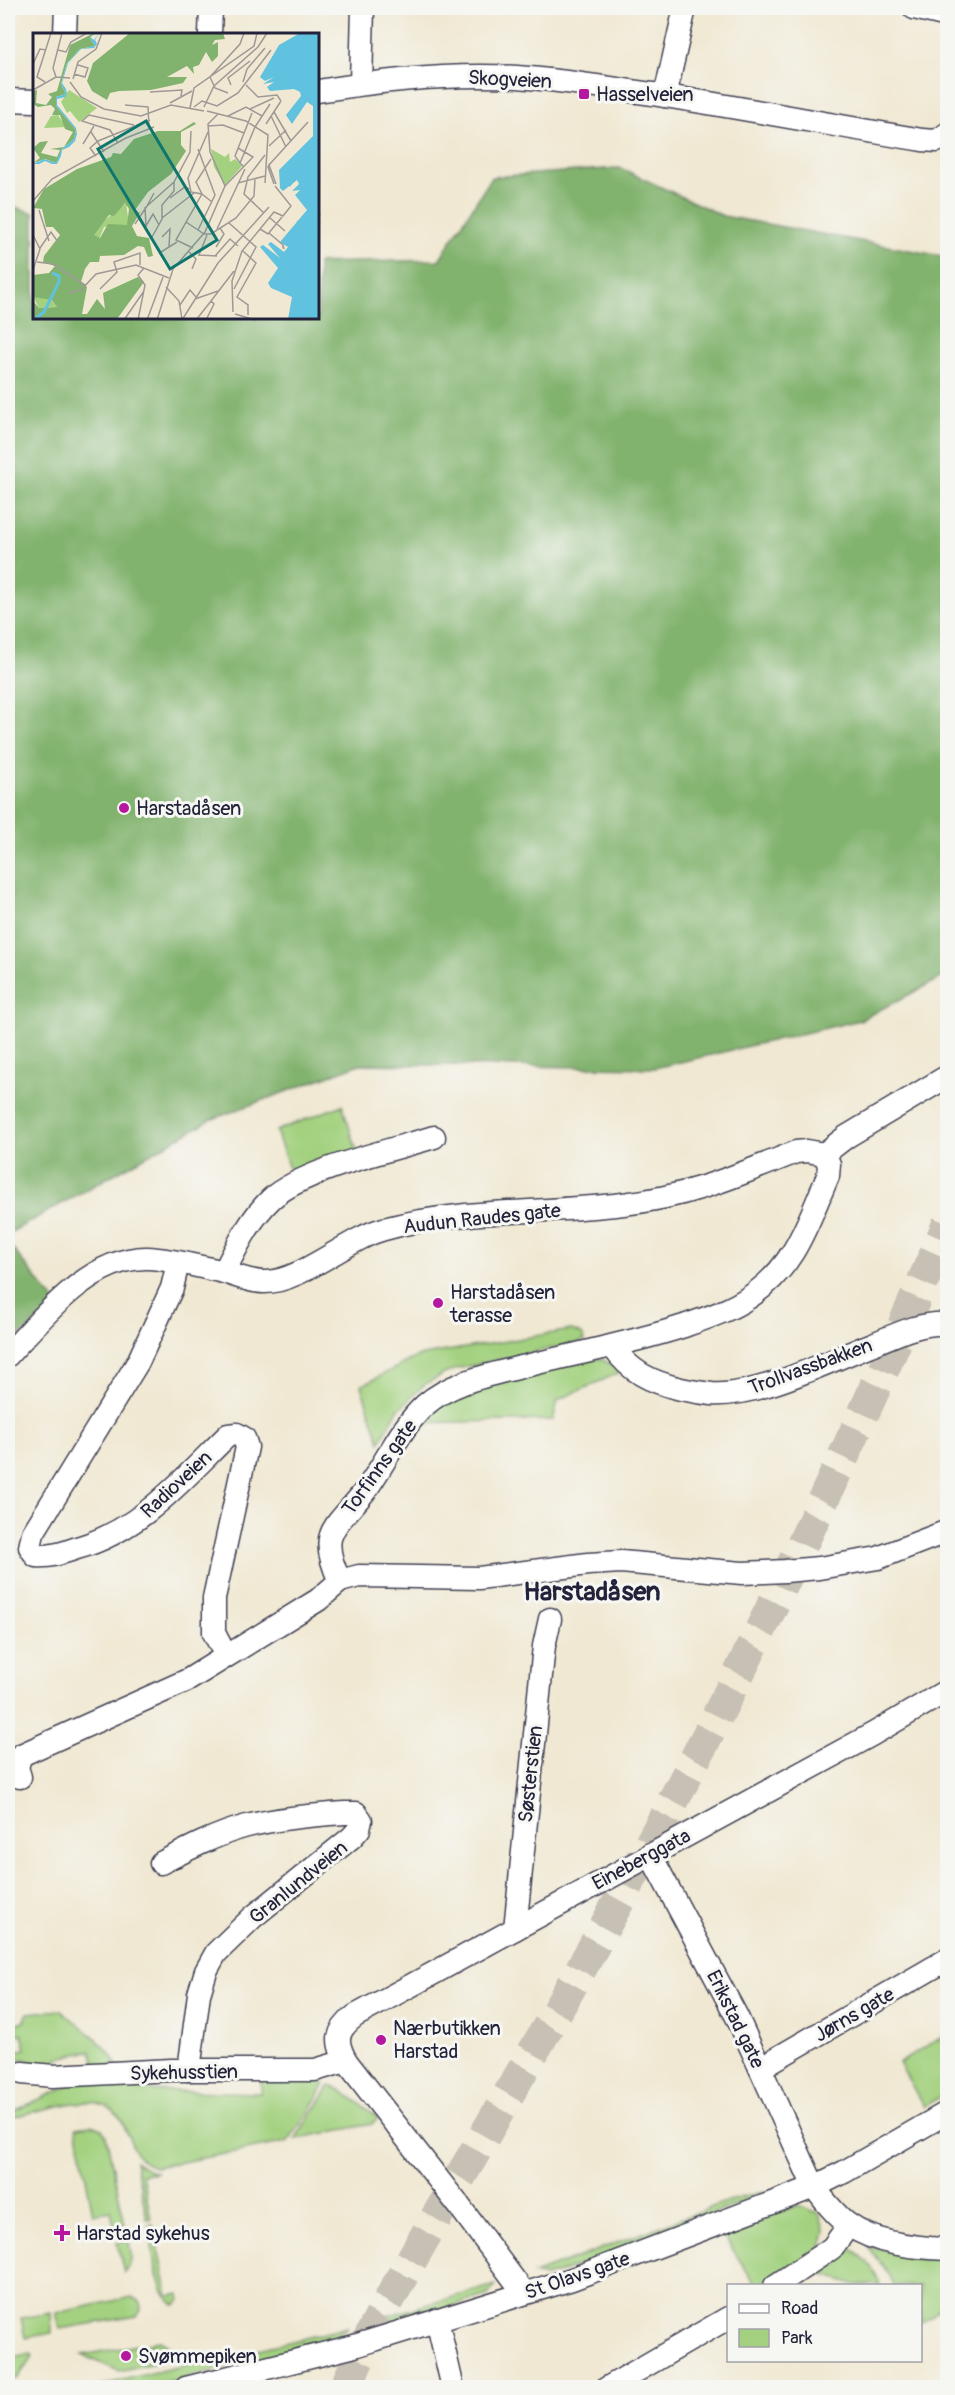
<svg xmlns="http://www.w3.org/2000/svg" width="955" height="2395" font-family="Pangolin,sans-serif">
<rect width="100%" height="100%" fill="#f6f6f2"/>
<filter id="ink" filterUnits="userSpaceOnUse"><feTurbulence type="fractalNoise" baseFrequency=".0167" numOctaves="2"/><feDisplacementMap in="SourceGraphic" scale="12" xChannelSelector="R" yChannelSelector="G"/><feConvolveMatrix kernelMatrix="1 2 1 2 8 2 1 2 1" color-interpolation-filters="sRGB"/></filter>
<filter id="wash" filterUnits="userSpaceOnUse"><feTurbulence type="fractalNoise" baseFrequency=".008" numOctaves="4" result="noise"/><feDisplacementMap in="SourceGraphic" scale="24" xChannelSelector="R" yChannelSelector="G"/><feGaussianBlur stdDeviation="1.35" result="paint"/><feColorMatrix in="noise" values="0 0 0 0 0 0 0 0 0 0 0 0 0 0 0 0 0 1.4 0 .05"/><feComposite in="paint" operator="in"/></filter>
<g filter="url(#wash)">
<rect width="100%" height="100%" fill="#f0e8d2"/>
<g fill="#a3d17f" stroke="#627a5d" stroke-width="1.5">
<polygon points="342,1105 358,1154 292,1177 276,1131"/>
<polygon points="571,1330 582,1334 585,1341 456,1369 444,1374 425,1384 397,1411 380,1442 361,1386 418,1356"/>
<polygon points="599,1358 623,1371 558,1400 553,1420 415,1423 454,1392"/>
<path d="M 61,2010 C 75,2023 114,2049 117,2066 L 97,2067 L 91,2051 L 57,2058 L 60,2069 C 53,2068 45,2068 39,2065 C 26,2060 23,2055 10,2064 L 8,2081 L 8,2062 L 14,2052 L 26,2049 L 22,2034 L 8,2036 L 8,2024 L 24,2022 L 28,2013 Z"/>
<polygon points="947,2034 947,2093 924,2107 899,2063"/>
<path d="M 261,2078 L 313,2079 L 325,2084 L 308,2114 L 287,2142 L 156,2167 C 119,2160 138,2105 91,2102 C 69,2101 31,2113 8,2118 L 8,2114 L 76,2082 L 138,2079 L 138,2090 L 261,2093 Z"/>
<polygon points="330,2086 341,2090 378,2117 372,2124 295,2139"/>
<polygon points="91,2125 102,2129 106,2135 125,2225 114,2227 111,2211 93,2214 76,2127"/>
<polygon points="135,2161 147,2169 157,2172 142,2174 151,2219 147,2219"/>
<polygon points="766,2191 751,2199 559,2273 545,2277 534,2274 728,2201"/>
<polygon points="798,2205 819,2213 825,2231 823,2240 820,2248 766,2286 756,2285 721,2232"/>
<path d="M 153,2224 L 168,2296 L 179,2294 L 181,2300 L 175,2305 C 154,2292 153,2248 149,2225 Z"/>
<path d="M 128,2240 C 132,2253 134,2263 124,2273 L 117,2243 Z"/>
<path d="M 868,2247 L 947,2258 C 947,2268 950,2283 947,2293 C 945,2304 931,2320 921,2322 L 920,2286 L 894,2285 L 889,2274 Z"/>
<path d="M 846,2248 C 862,2251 876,2271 880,2285 L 856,2285 L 825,2275 L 804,2274 Z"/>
<polygon points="495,2285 488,2295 380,2329 369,2329 360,2324"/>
<polygon points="132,2297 140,2302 141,2309 137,2316 60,2329 56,2313"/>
<polygon points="51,2313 52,2333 25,2338 21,2318"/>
<path d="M 347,2327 L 337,2337 L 327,2341 L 150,2387 L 93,2388 C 177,2364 263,2351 347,2327 Z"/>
<polygon points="160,2341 184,2356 119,2371 82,2355"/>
<polygon points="31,2353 33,2356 17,2379 8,2378 8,2358"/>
</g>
<g fill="#82b36e" stroke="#526a54" stroke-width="1.5">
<polygon points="620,168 723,216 947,257 947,975 860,1020 655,1068 360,1064 210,1120 8,1234 8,205 34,213 34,318 318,318 318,263 439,260 492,177"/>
<polygon points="8,1243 56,1303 8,1347"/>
</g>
</g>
<g filter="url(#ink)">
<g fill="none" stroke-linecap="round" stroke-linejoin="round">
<path stroke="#c7c0b4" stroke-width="32" stroke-dasharray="32 16" stroke-linecap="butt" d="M 345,2388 C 381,2309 425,2236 469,2162 C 510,2092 551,2022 591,1951 C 724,1716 840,1472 948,1224"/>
<g stroke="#414052" stroke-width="25">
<g id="minor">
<polyline points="914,8 948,16"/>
<polyline points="65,34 66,8"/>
<polyline points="210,34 211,8"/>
<polyline points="361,84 363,8"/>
<path d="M 318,91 C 384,80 451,73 517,77 C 563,80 608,88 653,94 C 743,108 832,125 922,140 L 937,141 L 948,133"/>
<polyline points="665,96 685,8"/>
<polyline points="8,100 34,101"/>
<path d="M 434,1137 C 392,1150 302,1170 271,1199 C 250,1219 237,1246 224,1272 C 237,1276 250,1282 264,1282 C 300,1283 348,1238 384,1229 C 461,1208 544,1214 623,1204 C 688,1197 736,1176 796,1152 L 807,1151 L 824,1154"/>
<polyline points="824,1154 846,1137 948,1076"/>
<path d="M 178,1263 L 172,1288 L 138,1362 L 33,1533 L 30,1547 L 36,1556 C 51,1557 63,1553 77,1548 C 141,1530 182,1480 228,1435 L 237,1434 L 244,1438 L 247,1447 L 214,1598 L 214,1633 L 226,1656"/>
<path d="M 613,1347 C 630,1372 651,1382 681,1389 C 691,1391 702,1393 712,1394 C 758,1397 829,1361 873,1344 C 897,1334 921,1322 948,1324"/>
<path d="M 8,1355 C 43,1317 91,1257 147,1258 C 173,1259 200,1267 224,1272"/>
<polyline points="340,1581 359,1576 479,1578 588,1564 621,1562 742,1573 785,1571 819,1568 878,1558 948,1531"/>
<path d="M 20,1777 L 17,1767 L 21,1755 L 188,1680 L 318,1600 L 340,1581 C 316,1531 336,1528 365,1491 C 386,1463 399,1429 425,1405 C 450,1383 485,1376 517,1368 C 573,1354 629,1344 684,1326 C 707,1318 731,1310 751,1296 C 796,1265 807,1224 828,1176 L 829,1164 L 824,1154"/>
<path d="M 650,1854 L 737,2017 L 814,2187 C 824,2200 835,2215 849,2225 C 876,2244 915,2248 948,2249"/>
<path d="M 161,1863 C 188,1849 217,1834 247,1826 C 279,1818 312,1815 345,1813 L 356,1813 L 361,1820 L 359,1829 L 352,1837 L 253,1917 L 216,1953 L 206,1971 L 199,1994 L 189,2070"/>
<polyline points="515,1929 544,1646 550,1619"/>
<polyline points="760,2068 948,1959"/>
<polyline points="22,2073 53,2076 171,2070 315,2070 346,2061"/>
<polyline points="775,2286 832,2248 849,2225"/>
<path d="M 524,2293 L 460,2207 L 346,2061 C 335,2041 336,2031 355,2016 L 873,1734 L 948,1690"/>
<polyline points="437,2320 453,2388"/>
<polyline points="186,2388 351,2347 572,2279 814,2187 844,2172 948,2112"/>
<polyline points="607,2388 728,2318"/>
</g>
</g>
<use href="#minor" stroke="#fff" stroke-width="22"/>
</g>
</g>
<g fill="#b5179e" stroke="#f6f6f2" stroke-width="2">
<rect x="578" y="88" width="12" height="12" rx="3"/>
<circle cx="124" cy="808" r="6"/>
<circle cx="438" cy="1303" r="6"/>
<circle cx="381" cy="2040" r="6"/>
<path d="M59 2224h6v6h6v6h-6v6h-6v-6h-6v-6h6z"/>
<circle cx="126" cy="2356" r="6"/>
</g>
<g text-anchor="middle" stroke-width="6" stroke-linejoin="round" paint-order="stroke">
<g font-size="20" fill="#22223b" stroke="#f6f6f2">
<text transform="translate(510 79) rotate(3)" y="7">Skogveien</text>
<text transform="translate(482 1218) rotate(-6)" y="7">Audun Raudes gate</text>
<text transform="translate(810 1366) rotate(-20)" y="7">Trollvassbakken</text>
<text transform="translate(379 1467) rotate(-54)" y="7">Torfinns gate</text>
<text transform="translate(176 1484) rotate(-43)" y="7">Radioveien</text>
<text transform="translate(530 1774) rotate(-84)" y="7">Søsterstien</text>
<text transform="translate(641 1859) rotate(-28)" y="7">Eineberggata</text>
<text transform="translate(298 1882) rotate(-39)" y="7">Granlundveien</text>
<text transform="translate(854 2014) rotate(-30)" y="7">Jørns gate</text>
<text transform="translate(736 2019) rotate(64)" y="7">Erikstad gate</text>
<text transform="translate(184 2072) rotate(-1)" y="7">Sykehusstien</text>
<text transform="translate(577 2275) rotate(-19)" y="7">St Olavs gate</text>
</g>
<g font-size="20" fill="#22223b" stroke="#f6f6f2" text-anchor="start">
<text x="596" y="101">Hasselveien</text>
<text x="136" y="815">Harstadåsen</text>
<text x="450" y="1299">Harstadåsen<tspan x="450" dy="23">terasse</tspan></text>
<text x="393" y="2035">Nærbutikken<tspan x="393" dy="23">Harstad</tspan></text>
<text x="76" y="2240">Harstad sykehus</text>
<text x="138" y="2363">Svømmepiken</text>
</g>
<g font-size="26" font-weight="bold" fill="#22223b" stroke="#f6f6f2">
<text x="592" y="1600">Harstadåsen</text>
</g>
</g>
<g transform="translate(33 33)">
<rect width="286" height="286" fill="#f0e8d2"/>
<path d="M 36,57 L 64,75 L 46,89 L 37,78 L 34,80 L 28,69 ZM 25,82 L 33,94 L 11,95 L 18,83 ZM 178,116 L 192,124 L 196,120 L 197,129 L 202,126 L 209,133 L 192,152 L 181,134 ZM 93,170 L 96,192 L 71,194 L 66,206 L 61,202 L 61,196 ZM 9,263 L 19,267 L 24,274 L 6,275 L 0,264 Z" fill="#a3d17f"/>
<path d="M 61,0 L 57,5 L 62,13 L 47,16 L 34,30 L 28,51 L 33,61 L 23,64 L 23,73 L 43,97 L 41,106 L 28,117 L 27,123 L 23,130 L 12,126 L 0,130 L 7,125 L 0,115 L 7,109 L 15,108 L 8,120 L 24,124 L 27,117 L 17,116 L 31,114 L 40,99 L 32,96 L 27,82 L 19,82 L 22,76 L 18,72 L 5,74 L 0,71 L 0,58 L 4,57 L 3,70 L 13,72 L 19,64 L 15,61 L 24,58 L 37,12 ZM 97,0 L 190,0 L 192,6 L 182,7 L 179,12 L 185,9 L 185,23 L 179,29 L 173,19 L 166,32 L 160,34 L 161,41 L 154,33 L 134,44 L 154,44 L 150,50 L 118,57 L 86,58 L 77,60 L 74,67 L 59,58 L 54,48 L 60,30 ZM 161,89 L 163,91 L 148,99 L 148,112 L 153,118 L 138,141 L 115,159 L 102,177 L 107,180 L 99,193 L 104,203 L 116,205 L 120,223 L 115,224 L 111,214 L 105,213 L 91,222 L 67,223 L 66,229 L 57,229 L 52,236 L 48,249 L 54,254 L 49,281 L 54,281 L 64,266 L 72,276 L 70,260 L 105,244 L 111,249 L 84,286 L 0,286 L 0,268 L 6,275 L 24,274 L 19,267 L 0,264 L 0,242 L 16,240 L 22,233 L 10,229 L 11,223 L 27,202 L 20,194 L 13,194 L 9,176 L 0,175 L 11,156 L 44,136 L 78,124 L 80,120 L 88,121 L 101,106 L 125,98 L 147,98 ZM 92,170 L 96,176 L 94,192 L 75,191 L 67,205 L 61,202 L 76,182 L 81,183 Z" fill="#82b36e" fill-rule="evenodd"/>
<path d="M 63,0 L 57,4 L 61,7 L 66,0 L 62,7 L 64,11 L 61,15 L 48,16 L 35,30 L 29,50 L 33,56 L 34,61 L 32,64 L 24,66 L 24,72 L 43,95 L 44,101 L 42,108 L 36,114 L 29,117 L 28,123 L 24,131 L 19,131 L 12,128 L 6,131 L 0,131 L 11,126 L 23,130 L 28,117 L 41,106 L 43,97 L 23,73 L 23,64 L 33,61 L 28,51 L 34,30 L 47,16 L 62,13 L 57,5 L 59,1 ZM 267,0 L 286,0 L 286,286 L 255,286 L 259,264 L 238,255 L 235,250 L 245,235 L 227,214 L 230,212 L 247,225 L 235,211 L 238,209 L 251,219 L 255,214 L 247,209 L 274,177 L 262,162 L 267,157 L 259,158 L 266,151 L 264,147 L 250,158 L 247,155 L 246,137 L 280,103 L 280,73 L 274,69 L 259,91 L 253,82 L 268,63 L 267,59 L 261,56 L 237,58 L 234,54 L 241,49 L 230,51 L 241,44 L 232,48 L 227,44 L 246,12 Z" fill="#60c2de"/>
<path fill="none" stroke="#60c2de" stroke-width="3" d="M 256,152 L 263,145 L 287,151M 256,153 L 262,144 L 287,149M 264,189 L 275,191 L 287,180M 268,191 L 276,195 L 287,188M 3,285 L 11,279 L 26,249 L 26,243 L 19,240"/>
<path fill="none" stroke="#9e9996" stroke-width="1.5" d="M 25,17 L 33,19 L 38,9 L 54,0M 0,31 L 7,16 L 13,17M 41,41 L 52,44 L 55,35 L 45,32M 23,44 L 20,35 L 29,0M 40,46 L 45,29 L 63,16 L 69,0M 12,49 L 4,44 L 18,0M 37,49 L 48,64 L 71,76 L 108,83 L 138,72 L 171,78M 210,49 L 214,36 L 232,15M 198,52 L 195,45 L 217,28M 213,52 L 225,64 L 244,62 L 248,68M 0,57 L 23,44 L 37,45M 117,59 L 149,57 L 148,63M 195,60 L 182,55 L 177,44 L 207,11 L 211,0M 137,70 L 159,58M 92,72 L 115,74 L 116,94M 161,74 L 169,68 L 184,73 L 205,60 L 238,17M 171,74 L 181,53 L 225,14 L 234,0M 157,75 L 161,55 L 221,13 L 224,0M 217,76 L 241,65M 174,78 L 213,88 L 235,102 L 232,150M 241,79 L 258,108M 185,81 L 175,91 L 177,119 L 192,153M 195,83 L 213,74 L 229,83M 238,83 L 253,114M 233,91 L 248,68M 175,93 L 190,92 L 211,100M 222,94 L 237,71M 58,99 L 71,119M 85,110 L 77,97 L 49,88 L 56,82 L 101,92M 50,111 L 61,93M 236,113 L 253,97M 63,123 L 57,115 L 65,108 L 117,87M 178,126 L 163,149 L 169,161 L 179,169M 207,130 L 202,123 L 219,80M 236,132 L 275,89M 211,134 L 207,130 L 222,94M 205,150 L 232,143M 241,151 L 235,134 L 236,132 L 243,151M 121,160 L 114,173 L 141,149 L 157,119 L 158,98M 169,161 L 158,159 L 155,145 L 175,99M 137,165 L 152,154 L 156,156M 0,168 L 19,146 L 93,105 L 121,94M 112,174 L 113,193 L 120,181 L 126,192M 6,177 L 16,208M 231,180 L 211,161 L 215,144 L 232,122M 129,185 L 161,160M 237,185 L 252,198M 153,189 L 171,201M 196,190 L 223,214 L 201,256M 102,191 L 114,173M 184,196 L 212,136M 227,196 L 235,201 L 249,184M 165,197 L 182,162 L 165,116M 236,200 L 250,212 L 251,216 L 250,214 L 250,212M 171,201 L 178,201 L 203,185 L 221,163 L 222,146M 0,202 L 7,216 L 0,237M 174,202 L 166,222 L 184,223M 119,204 L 129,186 L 129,172 L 141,158 L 141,149M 129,204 L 137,196 L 136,214M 183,214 L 191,201 L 187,195M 7,215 L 18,199 L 25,209M 160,215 L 143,207 L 169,161M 210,218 L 223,230 L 204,264 L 215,272 L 215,282M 128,219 L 144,209M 156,219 L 163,226 L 159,236M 182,223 L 197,206 L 205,213M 4,229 L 20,231 L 52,252M 133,254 L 146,268 L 149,286M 67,256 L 84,239 L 81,229 L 107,220 L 107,232M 35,260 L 48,257 L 63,241 L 103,232 L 136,245M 162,266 L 185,258M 147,272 L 157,257 L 163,264M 200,279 L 199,248 L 209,218 L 241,179 L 250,183 L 258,173 L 242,153M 202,281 L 222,287M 91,287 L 111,258M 105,287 L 112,252 L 105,242 L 111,235M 114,287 L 130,244M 124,287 L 140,236 L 172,199 L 192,153 L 220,124 L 205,115M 149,287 L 185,230 L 236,174M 163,287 L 178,268M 173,287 L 181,271 L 178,268 L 201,238"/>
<path fill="#0f766e" fill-opacity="0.15" stroke="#0f766e" stroke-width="3" d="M 113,88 L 184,207 L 137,236 L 65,116 Z"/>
<rect width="286" height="286" fill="none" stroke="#22223b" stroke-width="3"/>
</g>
<rect width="955" height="2395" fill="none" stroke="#f6f6f2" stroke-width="30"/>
<rect x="727" y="2284" width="195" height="78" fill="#f6f6f2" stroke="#a1a1a9" stroke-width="1.5"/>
<rect x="739" y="2304" width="30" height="9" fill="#ffffff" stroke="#a1a1a9" stroke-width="1.5"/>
<text x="781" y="2314" font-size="18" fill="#22223b">Road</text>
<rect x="739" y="2329" width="30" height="18" fill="#a3d17f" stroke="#a1a1a9" stroke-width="1.5"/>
<text x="781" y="2344" font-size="18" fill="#22223b">Park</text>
</svg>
